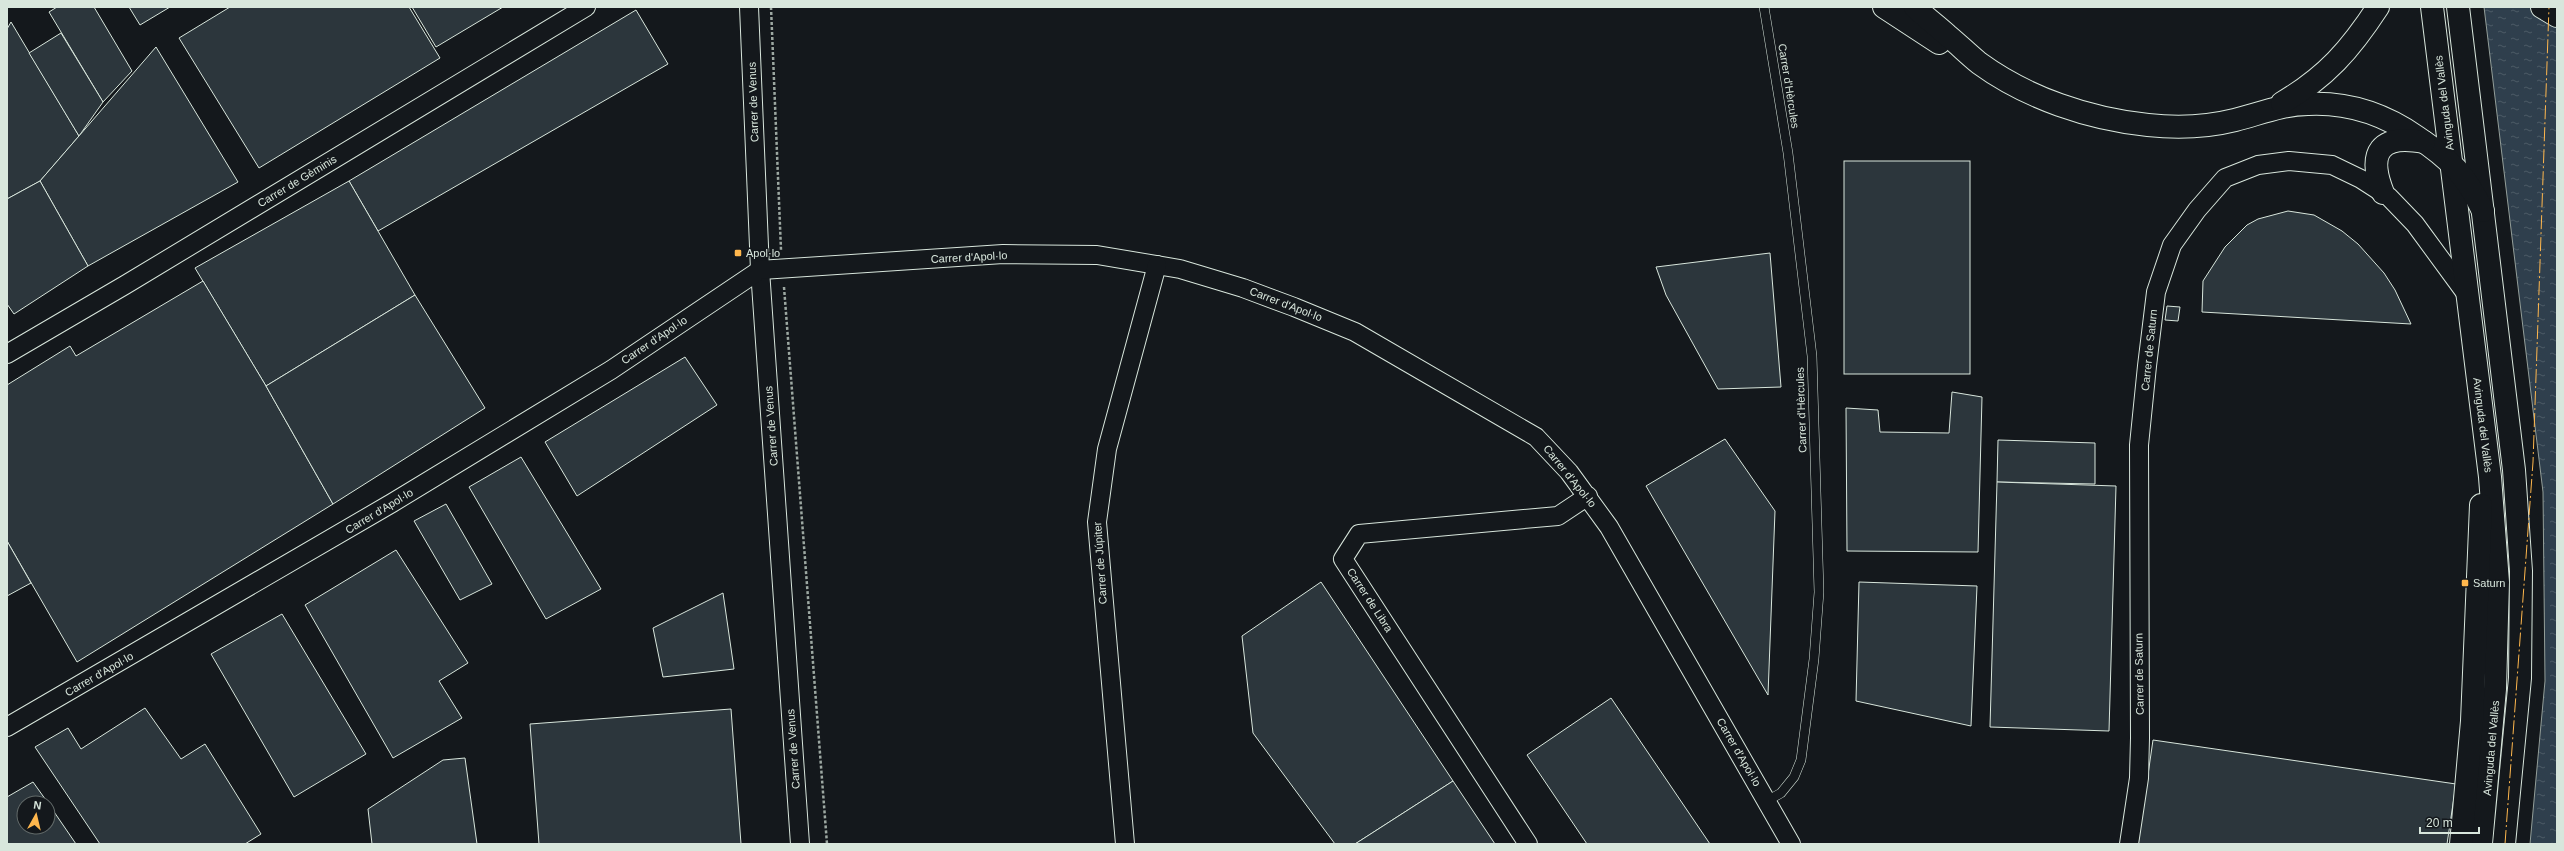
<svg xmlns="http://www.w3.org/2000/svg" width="2564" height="851" font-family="Helvetica,sans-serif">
<defs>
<pattern id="water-ripples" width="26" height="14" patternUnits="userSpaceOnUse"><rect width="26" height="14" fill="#2f3f4d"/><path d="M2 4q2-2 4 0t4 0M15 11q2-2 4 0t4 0" fill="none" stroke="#4c5b66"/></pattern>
</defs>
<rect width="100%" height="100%" fill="#14181c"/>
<polygon fill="url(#water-ripples)" stroke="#939e99" points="2484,7 2557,7 2557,844 2530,844 2545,681 2543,492"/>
<g fill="#2c363c" stroke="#d8e6dc">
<polygon points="57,7 94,7 132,71 103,102 49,12"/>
<polygon points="129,7 170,7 140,25"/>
<polygon points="230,7 409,7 440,58 259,168 179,38"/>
<polygon points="412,7 503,7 436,47"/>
<polygon points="636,10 668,64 378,231 349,181"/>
<polygon points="11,22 79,136 40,181 7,199 7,29"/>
<polygon points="61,33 103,102 79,136 29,53"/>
<polygon points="156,47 238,182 88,266 40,181"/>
<rect x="1844" y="161" width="126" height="213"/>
<polygon points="40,181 88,266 14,314 7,304 7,199"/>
<polygon points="349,181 415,295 266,386 195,268"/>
<polygon points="2288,211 2314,215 2342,231 2358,244 2384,273 2395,290 2411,324 2202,312 2203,281 2225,247 2247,225 2258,219"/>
<polygon points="1770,253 1781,387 1718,389 1666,295 1656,267"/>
<polygon points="203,281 266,386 333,504 77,662 7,541 7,385 70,346 76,356"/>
<polygon points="415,295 485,408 333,504 266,386"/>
<polygon points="2167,306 2180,307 2178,321 2165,320"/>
<polygon points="685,357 717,405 577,496 545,442"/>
<polygon points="1952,392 1982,397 1978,552 1847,551 1846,408 1878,410 1880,432 1949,433"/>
<polygon points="1725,439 1775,511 1768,695 1646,486"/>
<polygon points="1998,440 2095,443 2095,484 1997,482"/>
<polygon points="521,457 601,589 546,619 469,487"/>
<polygon points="1997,482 2116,486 2109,731 1990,727"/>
<polygon points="446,504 492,584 460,600 414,521"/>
<polygon points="7,541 31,583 7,596"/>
<polygon points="396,550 468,663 439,681 462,718 393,758 305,605"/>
<polygon points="1321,582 1453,781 1355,844 1335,844 1253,733 1242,636"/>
<polygon points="1859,582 1977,586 1971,726 1856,701"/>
<polygon points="723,593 734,669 663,677 653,628"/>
<polygon points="282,614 366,754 294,797 211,654"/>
<polygon points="1611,698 1710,844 1587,844 1527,755"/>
<polygon points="145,708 181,759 205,744 261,834 245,844 100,844 35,747 68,728 81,749"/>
<polygon points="731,709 741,844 539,844 530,724"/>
<polygon points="2153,740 2456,784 2447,844 2138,844"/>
<polygon points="465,758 477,844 372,844 368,809 443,760"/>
<polygon points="1453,781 1495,844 1355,844"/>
<polygon points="33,782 48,803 24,803 24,827 48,827 48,803 76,844 7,844 7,797"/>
</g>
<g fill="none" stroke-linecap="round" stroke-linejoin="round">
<g stroke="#d8e6dc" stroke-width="10">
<polyline id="service" points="1764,7 1788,153 1812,356 1819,592 1814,659 1801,760 1794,777 1781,793 1767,801"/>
</g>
<g stroke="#d8e6dc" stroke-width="20">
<g id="minor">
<polyline points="749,7 760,270 800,844"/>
<polyline points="7,354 125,285 586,7"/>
<polyline points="7,727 392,503 611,370 760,270 1003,254 1097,255 1180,269 1243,288 1294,307 1355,332 1536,437 1569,472 1609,527 1791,844"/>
<polyline points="1125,844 1097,522 1107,449 1157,265"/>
<polyline points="1528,844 1343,559 1359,534 1558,516 1588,496"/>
<polyline points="2129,844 2139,778 2140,738 2139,445 2147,366 2156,292 2172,245 2197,210 2225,178 2258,165 2289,161 2332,165 2361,179 2389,197 2415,224 2467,295"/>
</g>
</g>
<g stroke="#d8e6dc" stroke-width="24">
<g id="secondary">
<polyline points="2432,7 2490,477 2498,582 2495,689 2481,844"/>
<polyline points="2458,7 2514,470 2521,571 2520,678 2504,844"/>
<polyline points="2461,844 2472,721 2481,505"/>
</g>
</g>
<g stroke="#d8e6dc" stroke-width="24">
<g id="motorway">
<polyline points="1884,7 1939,43"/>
<path d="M 1915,7 C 1925,17 1937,26 1947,35 C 1958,44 1968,54 1979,63 C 2027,98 2089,119 2148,125 C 2176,128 2207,127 2235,120 C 2259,114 2283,104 2308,104 C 2348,102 2384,114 2417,137 C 2450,159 2466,175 2483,211"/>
<polyline points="2542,7 2557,16"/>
<path d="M 2282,103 C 2326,77 2350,50 2378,7"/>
<path d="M 2383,193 C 2367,152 2380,134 2424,142"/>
</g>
</g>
<g stroke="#9da8a2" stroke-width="2.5" stroke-dasharray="3 2" stroke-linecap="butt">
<polyline points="771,7 781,250"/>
<polyline points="784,287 827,844"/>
</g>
<use href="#service" stroke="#14181c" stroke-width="9"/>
<use href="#minor" stroke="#14181c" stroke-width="18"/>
<use href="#secondary" stroke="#14181c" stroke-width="22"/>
<use href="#motorway" stroke="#14181c" stroke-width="22"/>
<polyline stroke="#ffb74d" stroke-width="1" stroke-dasharray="14 3 2 3" stroke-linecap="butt" points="2505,844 2533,462 2549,7"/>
</g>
<g fill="#ffb74d" stroke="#14181c" stroke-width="1.5">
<rect x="734" y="249" width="8" height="8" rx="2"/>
<rect x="2461" y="579" width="8" height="8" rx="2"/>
</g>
<g text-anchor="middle" stroke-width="3" stroke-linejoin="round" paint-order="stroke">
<g font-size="11" fill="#d8e6dc" stroke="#14181c">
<text transform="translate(1789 86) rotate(81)" y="4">Carrer d'Hèrcules</text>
<text transform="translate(753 102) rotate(-92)" y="4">Carrer de Venus</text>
<text transform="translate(2444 103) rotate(-97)" y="4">Avinguda del Vallès</text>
<text transform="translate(297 181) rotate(-31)" y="4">Carrer de Gèminis</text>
<text transform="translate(969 257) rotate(-3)" y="4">Carrer d'Apol·lo</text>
<text transform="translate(1286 304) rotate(21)" y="4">Carrer d'Apol·lo</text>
<text transform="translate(654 340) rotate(-34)" y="4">Carrer d'Apol·lo</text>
<text transform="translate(2149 350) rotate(-84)" y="4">Carrer de Saturn</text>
<text transform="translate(1801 410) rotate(-92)" y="4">Carrer d'Hèrcules</text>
<text transform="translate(2483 425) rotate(83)" y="4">Avinguda del Vallès</text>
<text transform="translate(771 426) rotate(-94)" y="4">Carrer de Venus</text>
<text transform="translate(1570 476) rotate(51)" y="4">Carrer d'Apol·lo</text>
<text transform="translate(379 511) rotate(-31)" y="4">Carrer d'Apol·lo</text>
<text transform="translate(1100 563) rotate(-94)" y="4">Carrer de Júpiter</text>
<text transform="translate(1370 600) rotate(57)" y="4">Carrer de Libra</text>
<text transform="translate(99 674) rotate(-30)" y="4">Carrer d'Apol·lo</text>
<text transform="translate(2139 674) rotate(-91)" y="4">Carrer de Saturn</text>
<text transform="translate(2491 748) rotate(-85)" y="4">Avinguda del Vallès</text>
<text transform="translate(793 749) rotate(-94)" y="4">Carrer de Venus</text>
<text transform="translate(1739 752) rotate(60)" y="4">Carrer d'Apol·lo</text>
</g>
<g font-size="11" fill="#d8e6dc" stroke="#14181c" text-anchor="start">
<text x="746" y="257">Apol·lo</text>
<text x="2473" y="587">Saturn</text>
</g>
</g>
<rect width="2564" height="851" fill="none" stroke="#d8e6dc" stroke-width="16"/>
<g transform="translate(36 815) rotate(8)"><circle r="19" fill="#14181c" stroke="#626a69"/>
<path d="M0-3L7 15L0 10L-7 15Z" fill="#ffb74d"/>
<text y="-6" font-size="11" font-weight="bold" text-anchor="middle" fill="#d8e6dc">N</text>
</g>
<path d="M2420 827v6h59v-6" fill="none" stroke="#d8e6dc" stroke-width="2"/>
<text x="2426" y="827" font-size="12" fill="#d8e6dc" stroke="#14181c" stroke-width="3" paint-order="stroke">20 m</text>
</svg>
